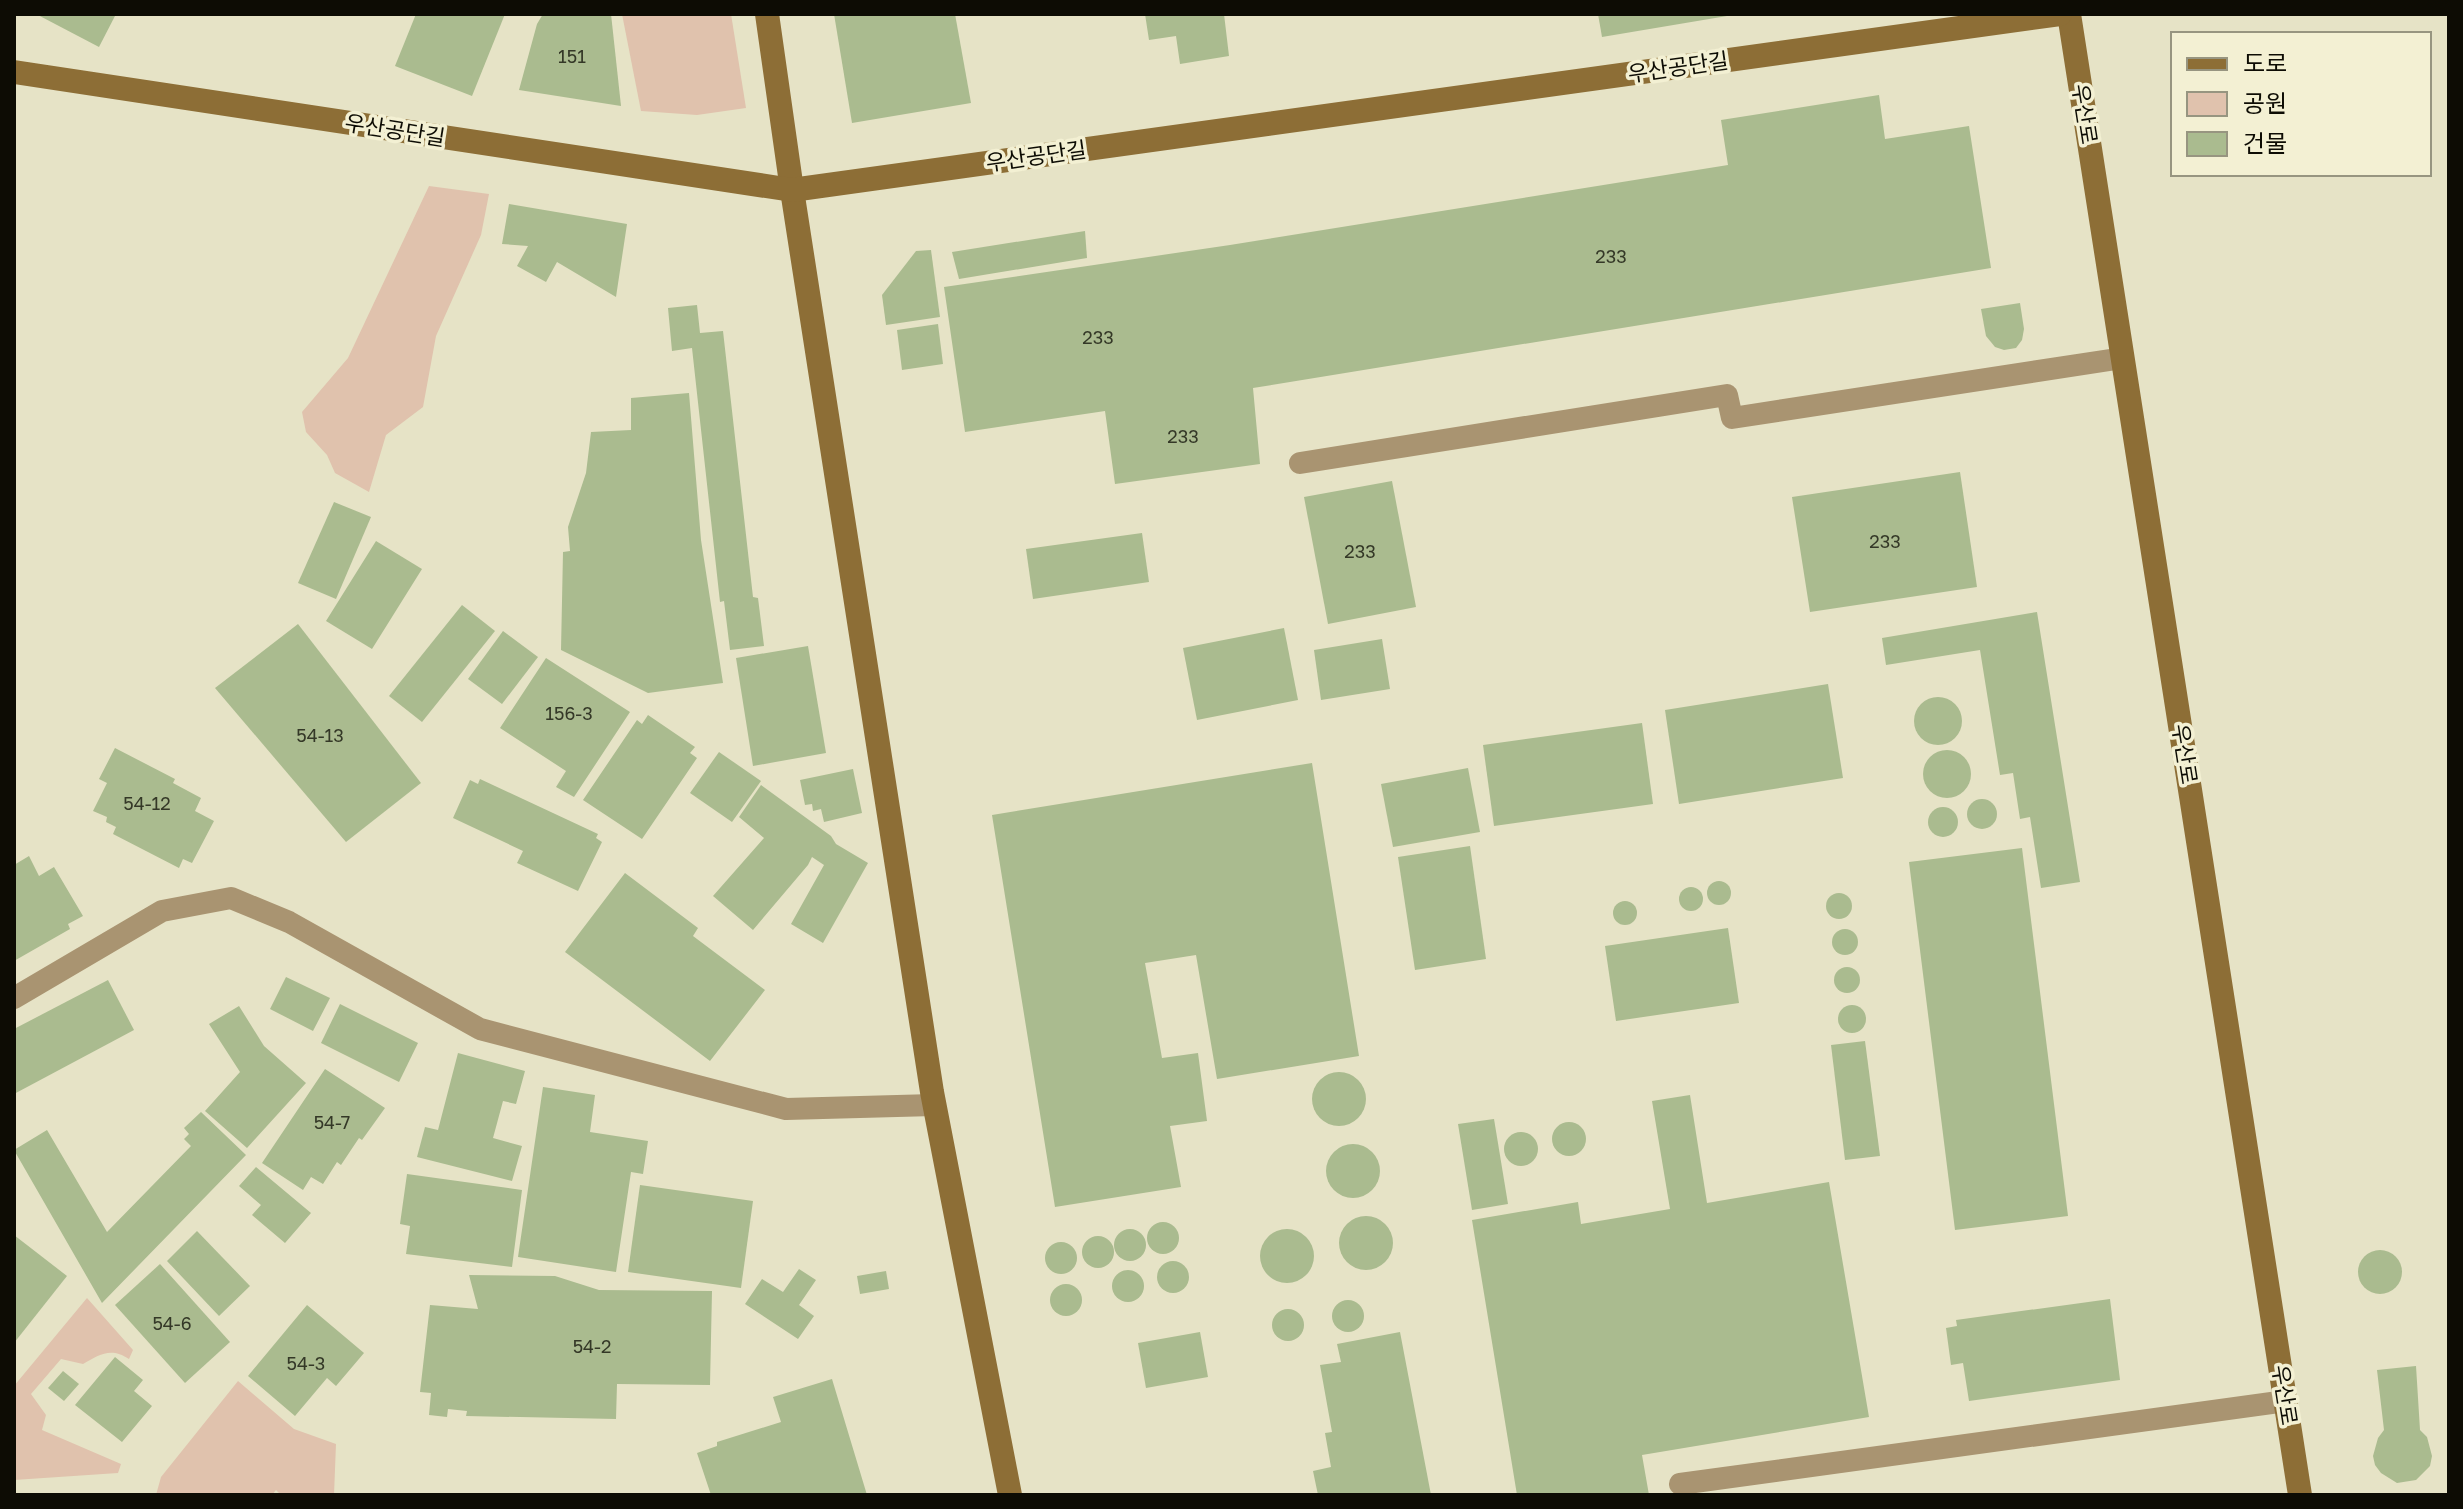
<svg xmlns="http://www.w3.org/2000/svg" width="2463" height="1509" font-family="'Golos Text','Noto Sans KR',sans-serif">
<rect width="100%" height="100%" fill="#e6e3c6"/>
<g fill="#e0c2ad">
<polygon points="622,14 731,14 746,108 697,115 641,111"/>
<polygon points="429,186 489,194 481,235 436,336 423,407 386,435 369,492 335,473 327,455 306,432 302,412 348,358"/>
<path d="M 87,1298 L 133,1350 L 129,1359 C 111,1347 100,1354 83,1364 L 61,1359 L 31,1394 L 46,1415 L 42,1430 L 121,1464 L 118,1473 L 14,1480 L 14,1386 Z"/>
<polygon points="238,1381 294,1429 336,1444 334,1495 281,1495 276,1490 272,1495 156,1495 161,1477"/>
</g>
<g fill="#aabb8f">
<polygon points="36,14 116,14 99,47"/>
<polygon points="416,14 505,14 472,96 395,66"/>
<polygon points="543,14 611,14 621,106 519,90 537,24"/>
<polygon points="834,14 955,14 971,103 852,123"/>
<polygon points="1145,14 1224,14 1229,56 1180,64 1176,36 1149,40"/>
<polygon points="1598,14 1727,14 1727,16 1602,37"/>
<polygon points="1879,95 1885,139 1969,126 1991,268 1253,388 1260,464 1115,484 1105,411 965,432 944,287 1230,245 1728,165 1721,120"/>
<polygon points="509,204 627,224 616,297 557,262 546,282 517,266 528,246 502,244"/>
<polygon points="1085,231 1087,258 959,279 952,252"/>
<polygon points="931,250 940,317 886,325 882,295 916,251"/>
<polygon points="2020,303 2024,329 2022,340 2016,348 2004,350 1995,347 1986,336 1981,309"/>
<polygon points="697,305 700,333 723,331 753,597 758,598 764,646 730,650 724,601 720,602 692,348 672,351 668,308"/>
<polygon points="938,324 943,364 902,370 897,330"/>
<polygon points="689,393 701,540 723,683 648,693 561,650 563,552 570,551 568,527 586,473 591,432 631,430 631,398"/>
<polygon points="1960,472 1977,587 1810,612 1792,497"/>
<polygon points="1392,481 1416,607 1328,624 1304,497"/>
<polygon points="334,502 371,517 336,599 298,583"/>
<polygon points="1142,533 1149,582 1033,599 1026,549"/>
<polygon points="376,541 422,569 372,649 326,621"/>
<polygon points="462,605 495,631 422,722 389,696"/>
<polygon points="2037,612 2080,882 2041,888 2030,817 2020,819 2013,773 2000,775 1980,650 1886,665 1882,638"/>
<polygon points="298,624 421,783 346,842 215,688"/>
<polygon points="1284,628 1298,700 1197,720 1183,648"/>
<polygon points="503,631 538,657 502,704 468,679"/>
<polygon points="1382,639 1390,689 1321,700 1314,650"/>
<polygon points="808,646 826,753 753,766 736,658"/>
<polygon points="546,658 630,712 574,797 556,787 566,771 500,728"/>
<polygon points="1828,684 1843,778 1679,804 1665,710"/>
<circle cx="1938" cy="721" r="24"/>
<polygon points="648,715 695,747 690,753 697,758 642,839 583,800 637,720 642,724"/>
<polygon points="1642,723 1653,804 1494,826 1483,745"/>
<polygon points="115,748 175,779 173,783 201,798 195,811 214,821 192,863 183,859 179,868 113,834 116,827 106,822 107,817 93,811 107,783 99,779"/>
<circle cx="1947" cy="774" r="24"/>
<polygon points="719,752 761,781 732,822 690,793"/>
<polygon points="1312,763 1359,1056 1217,1079 1196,955 1145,963 1162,1058 1198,1053 1207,1121 1170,1126 1181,1187 1055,1207 992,815"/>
<polygon points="1468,768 1480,832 1393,847 1381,784"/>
<polygon points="853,769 862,813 824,822 821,809 813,811 812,804 805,805 800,780"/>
<polygon points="480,779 598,834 596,838 602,842 578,891 517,863 523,851 453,818 470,780 478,784"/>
<polygon points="761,785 831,836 836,844 868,863 823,943 791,924 824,865 812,857 808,865 753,930 713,896 764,838 739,817"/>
<circle cx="1982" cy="814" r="15"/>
<circle cx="1943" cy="822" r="15"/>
<polygon points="1470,846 1486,959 1415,970 1398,857"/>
<polygon points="2022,848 2068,1216 1955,1230 1909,862"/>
<polygon points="29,856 39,876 54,867 83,916 68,924 70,929 14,961 14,865"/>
<polygon points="625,873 698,928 693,936 765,990 710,1061 565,952"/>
<circle cx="1719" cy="893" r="12"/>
<circle cx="1691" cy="899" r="12"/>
<circle cx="1839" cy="906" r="13"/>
<circle cx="1625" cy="913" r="12"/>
<polygon points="1728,928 1739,1003 1616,1021 1605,946"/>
<circle cx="1845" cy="942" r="13"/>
<circle cx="1847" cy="980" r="13"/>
<polygon points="286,977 330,998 313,1031 270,1009"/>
<polygon points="108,980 134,1030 14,1094 14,1029"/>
<polygon points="340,1004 418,1043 399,1082 321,1043"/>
<circle cx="1852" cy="1019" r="14"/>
<polygon points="239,1006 264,1046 306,1083 247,1148 205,1111 240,1072 209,1024"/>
<polygon points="1865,1041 1880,1156 1845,1160 1831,1045"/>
<polygon points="458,1053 525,1071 516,1104 503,1101 493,1138 522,1146 512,1181 417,1157 425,1127 438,1130"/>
<polygon points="325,1069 385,1108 362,1140 359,1138 341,1165 337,1162 323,1184 311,1177 303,1190 262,1163"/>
<circle cx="1339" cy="1099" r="27"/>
<polygon points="543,1087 595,1095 590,1132 648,1141 643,1174 631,1172 616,1272 518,1257"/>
<polygon points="1690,1095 1707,1203 1829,1182 1869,1417 1642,1455 1649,1495 1517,1495 1472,1220 1578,1202 1581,1224 1670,1209 1652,1101"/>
<polygon points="201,1112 246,1155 102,1303 14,1150 47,1130 107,1232 191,1146 184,1139 189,1134 184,1128"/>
<polygon points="1494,1119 1508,1204 1472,1210 1458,1124"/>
<circle cx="1569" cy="1139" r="17"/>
<circle cx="1521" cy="1149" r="17"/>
<circle cx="1353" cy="1171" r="27"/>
<polygon points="256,1167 311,1213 285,1243 252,1215 261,1205 239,1186"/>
<polygon points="407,1174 522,1190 512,1267 406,1254 410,1226 400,1224"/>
<polygon points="640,1185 753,1201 741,1288 628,1272"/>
<circle cx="1366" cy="1243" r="27"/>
<circle cx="1163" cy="1238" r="16"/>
<circle cx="1287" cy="1256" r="27"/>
<circle cx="1130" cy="1245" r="16"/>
<polygon points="197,1231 250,1286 219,1316 167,1261"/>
<polygon points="14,1235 67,1276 14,1343"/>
<circle cx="1098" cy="1252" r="16"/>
<circle cx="1061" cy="1258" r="16"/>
<circle cx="2380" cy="1272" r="22"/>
<circle cx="1173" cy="1277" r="16"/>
<polygon points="160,1264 230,1342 185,1383 115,1305"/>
<polygon points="799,1269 816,1280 799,1305 814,1316 798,1339 745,1304 762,1279 783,1292"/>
<circle cx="1128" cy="1286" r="16"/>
<polygon points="886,1271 889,1289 860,1294 857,1276"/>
<polygon points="469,1275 555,1276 599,1290 712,1291 710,1385 617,1384 616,1419 466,1416 467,1411 448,1409 447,1417 429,1415 431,1393 420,1392 430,1305 478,1309"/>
<circle cx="1066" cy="1300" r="16"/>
<polygon points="2110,1299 2120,1380 1969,1401 1963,1363 1951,1365 1946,1328 1957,1326 1956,1320"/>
<circle cx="1348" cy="1316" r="16"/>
<polygon points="307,1305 364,1353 336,1386 327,1378 295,1416 248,1376"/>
<circle cx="1288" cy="1325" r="16"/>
<polygon points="1200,1332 1208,1377 1146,1388 1138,1343"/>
<polygon points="1400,1332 1431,1495 1318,1495 1313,1471 1331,1467 1325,1433 1332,1432 1320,1365 1341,1362 1337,1344"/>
<polygon points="115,1357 143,1380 134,1391 152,1406 122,1442 75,1405"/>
<polygon points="2416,1366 2420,1430 2427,1437 2432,1456 2430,1466 2416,1480 2397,1483 2381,1473 2375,1465 2373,1456 2378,1438 2384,1430 2377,1370"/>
<polygon points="63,1371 79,1384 64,1401 48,1388"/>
<polygon points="832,1379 867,1495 711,1495 697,1453 717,1446 717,1442 781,1422 773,1397"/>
</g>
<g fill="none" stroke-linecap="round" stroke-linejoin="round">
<g stroke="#a99471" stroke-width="22">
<polyline points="1300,463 1727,395 1732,418 2123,358"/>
<polyline points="14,998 162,911 231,898 289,922 480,1029 786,1109 934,1105"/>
<polyline points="1680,1484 2286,1401"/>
</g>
<g stroke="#8d6e36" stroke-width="24">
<polyline points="767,14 792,190 932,1092 1010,1495"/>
<polyline points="2069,14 2300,1495"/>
<polyline points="14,72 792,190 2060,14"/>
</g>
</g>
<g text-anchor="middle" stroke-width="7" stroke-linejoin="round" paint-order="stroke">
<g font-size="18" fill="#343827">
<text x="572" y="63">151</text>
<text x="1611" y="263">233</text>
<text x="1098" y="344">233</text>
<text x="1183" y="443">233</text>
<text x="1885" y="548">233</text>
<text x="1360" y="558">233</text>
<text x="569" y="720">156-3</text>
<text x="320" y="742">54-13</text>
<text x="147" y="810">54-12</text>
<text x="332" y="1129">54-7</text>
<text x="172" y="1330">54-6</text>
<text x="592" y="1353">54-2</text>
<text x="306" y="1370">54-3</text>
</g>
<g font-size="22" fill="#0d0c04" stroke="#f3f0d3">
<text transform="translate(1678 67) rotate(-8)" y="8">우산공단길</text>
<text transform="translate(2085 114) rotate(81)" y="8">우산로</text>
<text transform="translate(395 130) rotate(9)" y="8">우산공단길</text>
<text transform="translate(1036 156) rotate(-8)" y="8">우산공단길</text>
<text transform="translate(2185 754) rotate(81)" y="8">우산로</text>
<text transform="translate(2285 1395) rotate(81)" y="8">우산로</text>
</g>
</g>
<rect width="2463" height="1509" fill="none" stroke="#0d0c04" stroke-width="32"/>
<rect x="2171" y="32" width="260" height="144" fill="#f3f0d3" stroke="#979580" stroke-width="2"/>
<rect x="2187" y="58" width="40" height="12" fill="#8d6e36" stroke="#979580" stroke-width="2"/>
<text x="2243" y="72" font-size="24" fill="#0d0c04">도로</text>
<rect x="2187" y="92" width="40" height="24" fill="#e0c2ad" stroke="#979580" stroke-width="2"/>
<text x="2243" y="112" font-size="24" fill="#0d0c04">공원</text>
<rect x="2187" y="132" width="40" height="24" fill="#aabb8f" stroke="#979580" stroke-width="2"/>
<text x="2243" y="152" font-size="24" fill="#0d0c04">건물</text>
</svg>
